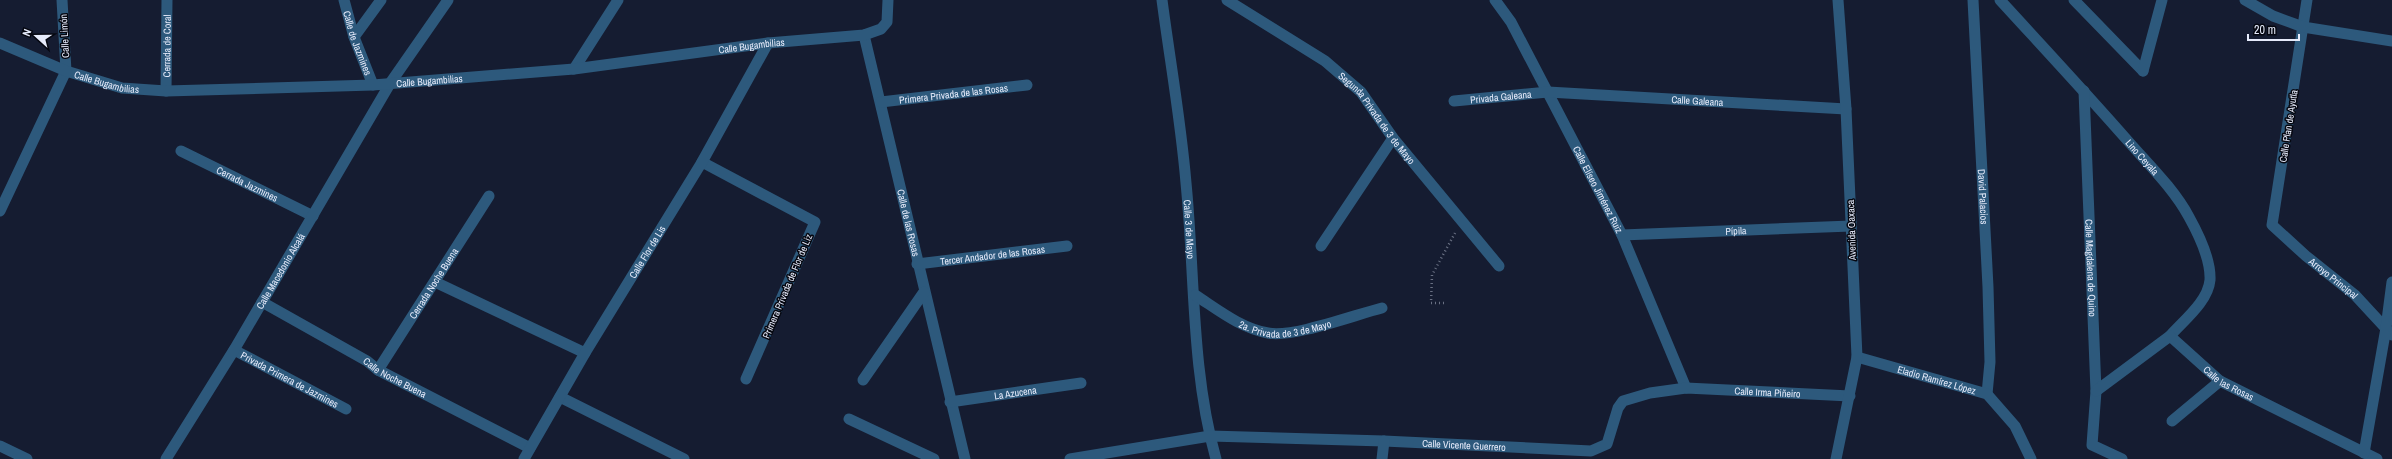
<svg xmlns="http://www.w3.org/2000/svg" width="2392" height="459" font-family="'Archivo Narrow',sans-serif">
<rect width="100%" height="100%" fill="#151c31"/>
<g fill="none" stroke-linecap="round" stroke-linejoin="round">
<polyline stroke="#697083" stroke-width="2.5" stroke-dasharray="1 3" stroke-linecap="butt" points="1444,303 1431,303 1432,275 1455,233"/>
<g stroke="#2d597c" stroke-width="11">
<path id="s1" d="M 344,0 L 354,37 L 373,85"/>
<path id="s2" d="M 1162,0 C 1170,61 1181,122 1186,183 C 1195,274 1191,370 1216,459"/>
<path id="s3" d="M 1227,0 L 1325,61 L 1361,92 L 1393,138 L 1499,266"/>
<path id="s4" d="M 1495,0 L 1511,22 L 1622,235 L 1686,388"/>
<path id="s5" d="M 1973,0 L 1988,287 L 1990,362 L 1987,394"/>
<path id="s6" d="M 2000,0 C 2043,47 2086,93 2128,141 C 2149,165 2174,189 2189,217 C 2199,235 2211,260 2210,280 C 2208,302 2183,321 2170,336"/>
<polyline points="2074,0 2143,71"/>
<path id="s7" d="M 2307,0 L 2272,225 L 2306,256 L 2355,295 L 2392,335"/>
<path id="s8" d="M 864,35 L 965,459"/>
<polyline points="354,37 381,0"/>
<polyline points="574,69 618,0"/>
<polyline points="2143,71 2162,0"/>
<path id="s9" d="M 166,91 L 167,0"/>
<path id="s10" d="M 2084,91 L 2096,391 L 2092,445 L 2122,459"/>
<path id="s11" d="M 1454,101 L 1548,92 L 1846,109"/>
<path id="s12" d="M 881,102 L 1027,85"/>
<path id="s13" d="M 181,151 L 313,216"/>
<polyline points="702,162 815,222 746,379"/>
<polyline points="0,211 66,71 62,0"/>
<path id="s14" d="M 1622,235 L 1851,226"/>
<polyline points="1321,246 1393,138"/>
<path id="s15" d="M 917,264 L 1067,246"/>
<polyline points="435,282 585,353"/>
<path id="s16" d="M 1195,295 C 1217,309 1240,328 1268,333 C 1293,338 1354,315 1382,308"/>
<path id="s17" d="M 262,302 L 367,361 L 378,370 L 530,448"/>
<path id="s18" d="M 234,350 L 346,409"/>
<path id="s19" d="M 1857,357 L 1987,394 L 2015,426 L 2031,459"/>
<path id="s20" d="M 378,370 L 489,196"/>
<polyline points="863,380 924,292"/>
<path id="s21" d="M 2096,391 L 2170,336 L 2220,381 L 2377,459"/>
<polyline points="560,397 684,459"/>
<path id="s22" d="M 950,402 L 1081,383"/>
<polyline points="849,419 934,459"/>
<polyline points="2172,421 2220,381"/>
<polyline points="0,446 27,459"/>
<polyline points="2364,453 2386,328 2392,282"/>
<path id="s23" d="M 166,459 L 234,350 L 391,82 L 448,0"/>
<path id="s24" d="M 524,459 L 585,353 L 702,162 L 768,43"/>
<path id="s25" d="M 1070,459 L 1210,436 L 1384,441 L 1591,451 L 1607,444 L 1618,408 L 1623,401 L 1650,393 L 1686,388 L 1850,396"/>
<polyline points="1382,459 1384,441"/>
<polyline points="1836,459 1857,357 1846,109 1838,0"/>
</g>
<g stroke="#2d597c" stroke-width="11">
<polyline points="2245,0 2273,16 2303,27 2392,41"/>
<path id="s26" d="M 0,43 L 66,71 L 122,88 L 166,91 L 373,85 L 574,69 L 768,43 L 864,35 L 881,29 L 887,22 L 888,0"/>
</g>
</g>
<g text-anchor="middle" stroke-width="3" stroke-linejoin="round" paint-order="stroke">
<g font-size="10" fill="#e6ebfb" stroke="#050710">
<text transform="translate(64 36) rotate(-93)" y="4">Calle Limón</text>
<text dy="4" stroke="none"><textPath href="#s1" startOffset="45">Calle de Jazmines</textPath></text>
<text dy="4" stroke="none"><textPath href="#s9" startOffset="45">Cerrada de Coral</textPath></text>
<text dy="4" stroke="none"><textPath href="#s26" startOffset="762">Calle Bugambilias</textPath></text>
<text dy="4" stroke="none"><textPath href="#s26" startOffset="438">Calle Bugambilias</textPath></text>
<text dy="4" stroke="none"><textPath href="#s26" startOffset="114">Calle Bugambilias</textPath></text>
<text dy="4" stroke="none"><textPath href="#s12" startOffset="73">Primera Privada de las Rosas</textPath></text>
<text dy="4" stroke="none"><textPath href="#s11" startOffset="47">Privada Galeana</textPath></text>
<text dy="4" stroke="none"><textPath href="#s11" startOffset="244">Calle Galeana</textPath></text>
<text dy="4" stroke="none"><textPath href="#s3" startOffset="193">Segunda Privada de 3 de Mayo</textPath></text>
<text transform="translate(2288 126) rotate(-81)" y="4">Calle Plan de Ayutla</text>
<text dy="4" stroke="none"><textPath href="#s6" startOffset="212">Lino Ceyala</textPath></text>
<text dy="4" stroke="none"><textPath href="#s13" startOffset="74">Cerrada Jazmines</textPath></text>
<text dy="4" stroke="none"><textPath href="#s4" startOffset="216">Calle Elíseo Jiménez Ruiz</textPath></text>
<text dy="4" stroke="none"><textPath href="#s5" startOffset="197">David Palacios</textPath></text>
<text dy="4" stroke="none"><textPath href="#s8" startOffset="193">Calle de las Rosas</textPath></text>
<text dy="4" stroke="none"><textPath href="#s14" startOffset="114">Pípila</textPath></text>
<text dy="4" stroke="none"><textPath href="#s2" startOffset="231">Calle 3 de Mayo</textPath></text>
<text transform="translate(1851 230) rotate(-92)" y="4">Avenida Oaxaca</text>
<text dy="4" stroke="none"><textPath href="#s24" startOffset="241">Calle Flor de Lis</textPath></text>
<text dy="4" stroke="none"><textPath href="#s15" startOffset="76">Tercer Andador de las Rosas</textPath></text>
<text dy="4" stroke="none"><textPath href="#s10" startOffset="177">Calle Magdalena de Quino</textPath></text>
<text dy="4" stroke="none"><textPath href="#s23" startOffset="220">Calle Macedonio Alcalá</textPath></text>
<text dy="4" stroke="none"><textPath href="#s7" startOffset="309">Arroyo Principal</textPath></text>
<text dy="4" stroke="none"><textPath href="#s20" startOffset="103">Cerrada Noche Buena</textPath></text>
<text transform="translate(787 286) rotate(-67)" y="4">Primera Privada de Flor de Liz</text>
<text dy="4" stroke="none"><textPath href="#s16" startOffset="100">2a. Privada de 3 de Mayo</textPath></text>
<text dy="4" stroke="none"><textPath href="#s17" startOffset="153">Calle Noche Buena</textPath></text>
<text dy="4" stroke="none"><textPath href="#s19" startOffset="83">Eladio Ramírez López</textPath></text>
<text dy="4" stroke="none"><textPath href="#s18" startOffset="63">Privada Primera de Jazmines</textPath></text>
<text dy="4" stroke="none"><textPath href="#s21" startOffset="168">Calle las Rosas</textPath></text>
<text dy="4" stroke="none"><textPath href="#s25" startOffset="733">Calle Irma Piñeiro</textPath></text>
<text dy="4" stroke="none"><textPath href="#s22" startOffset="66">La Azucena</textPath></text>
<text dy="4" stroke="none"><textPath href="#s25" startOffset="396">Calle Vicente Guerrero</textPath></text>
</g>
</g>
<g transform="translate(36 36) rotate(291)" stroke="#050710" stroke-width="3" paint-order="stroke">
<path d="M0-3L7 15L0 10L-7 15Z" fill="#e6ebfb"/>
<text y="-6" font-size="11" font-weight="bold" text-anchor="middle" fill="#e6ebfb">N</text>
</g>
<path d="M2248 34v6h51v-6" fill="none" stroke="#e6ebfb" stroke-width="2"/>
<text x="2254" y="34" font-size="12" fill="#e6ebfb" stroke="#050710" stroke-width="3" paint-order="stroke">20 m</text>
</svg>
